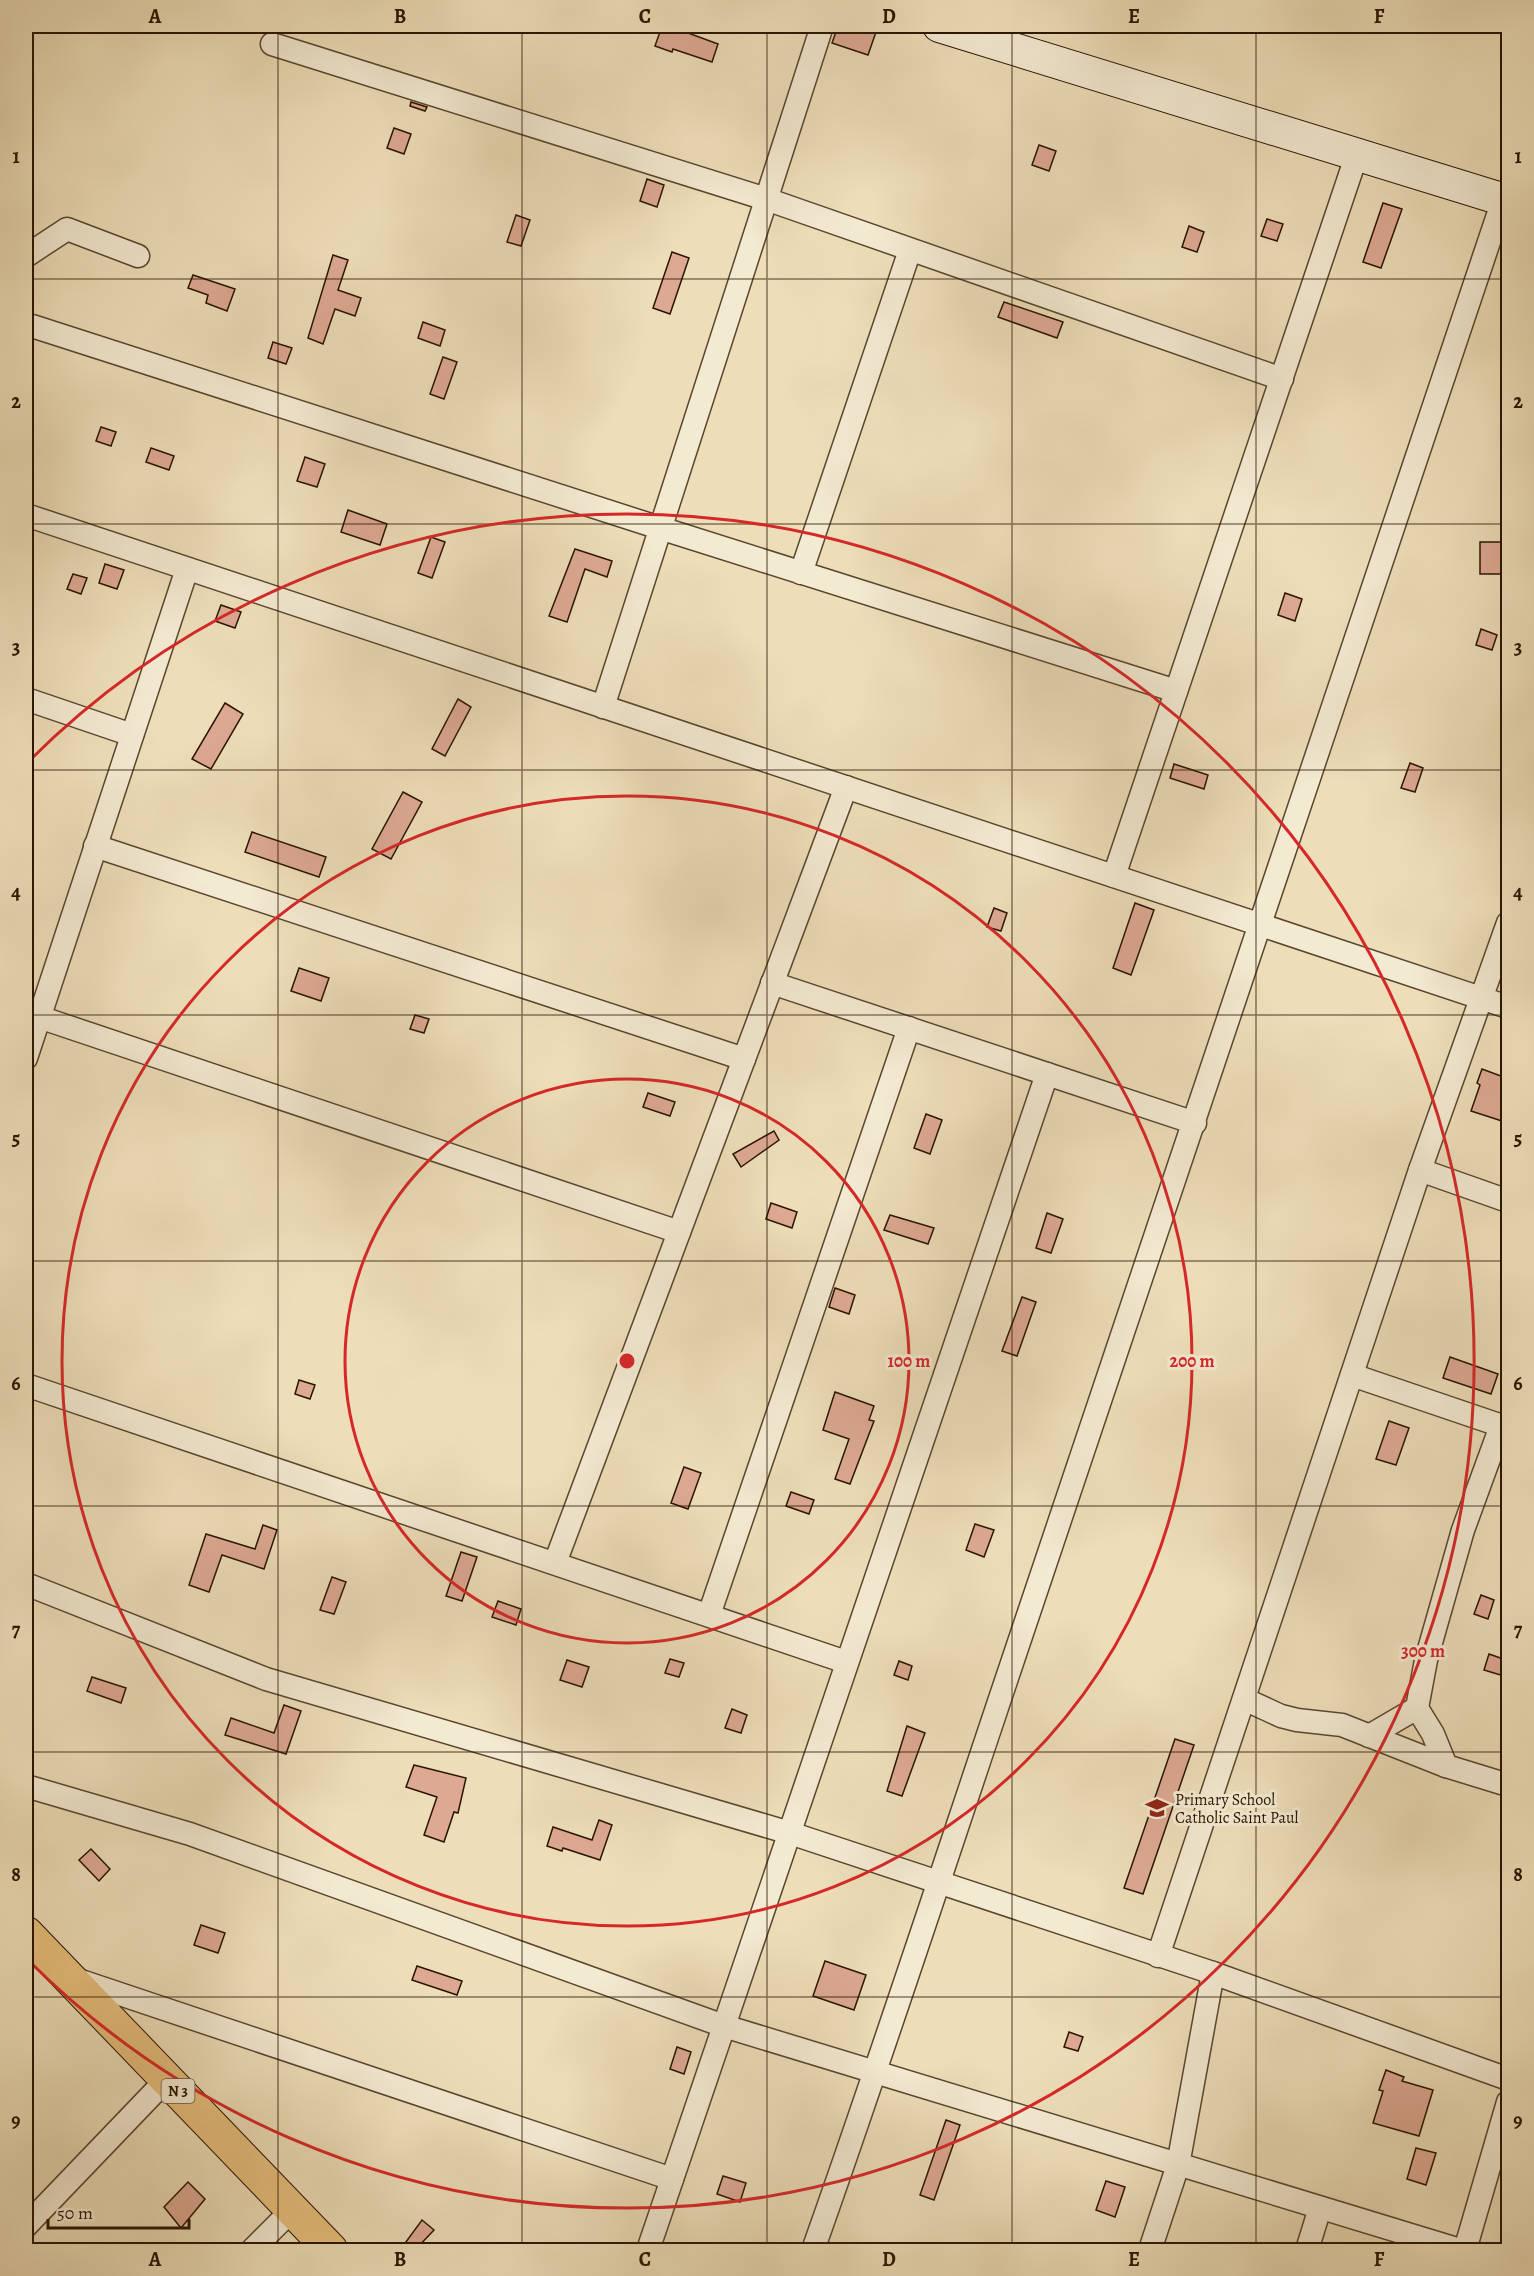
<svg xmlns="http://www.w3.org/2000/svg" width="1534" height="2276" font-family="Alegreya,serif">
<rect width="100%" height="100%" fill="#eddeb9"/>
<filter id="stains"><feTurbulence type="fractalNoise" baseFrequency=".00333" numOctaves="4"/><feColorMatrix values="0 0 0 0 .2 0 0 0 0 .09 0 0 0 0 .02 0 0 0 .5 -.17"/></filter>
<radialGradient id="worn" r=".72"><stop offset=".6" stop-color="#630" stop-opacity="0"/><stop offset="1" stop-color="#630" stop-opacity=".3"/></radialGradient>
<g fill="#dda993" stroke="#291400" stroke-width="1.5">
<polygon points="662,26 681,26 680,30 718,44 712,62 673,49 672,52 655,46"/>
<polygon points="838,26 857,26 876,32 868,55 832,43"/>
<polygon points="411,102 427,107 425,111 410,106"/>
<polygon points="394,128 411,134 404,154 387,148"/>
<polygon points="1039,145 1056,151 1049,171 1032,165"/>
<polygon points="647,179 664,185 657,207 640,201"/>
<polygon points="1383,203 1402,209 1381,268 1363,262"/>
<polygon points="516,215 530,220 521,246 507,242"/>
<polygon points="1267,219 1283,224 1277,241 1261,236"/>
<polygon points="1189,226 1204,232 1197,252 1182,247"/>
<polygon points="672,252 689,258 670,314 653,308"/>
<polygon points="333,255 348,260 338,290 361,298 355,316 335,309 323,344 308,338"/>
<polygon points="193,275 235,289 227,311 206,303 208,295 188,288"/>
<polygon points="1004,302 1063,322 1057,338 998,317"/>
<polygon points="423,322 445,330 440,346 418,338"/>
<polygon points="273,342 292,348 286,364 268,358"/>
<polygon points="443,357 457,362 444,399 430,394"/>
<polygon points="101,427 116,432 111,446 96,441"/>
<polygon points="151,448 174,456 169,470 146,462"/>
<polygon points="305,457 325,464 317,487 297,481"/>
<polygon points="348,510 387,524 380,545 341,532"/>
<polygon points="431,537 445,542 432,578 418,573"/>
<rect x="1480" y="542" width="26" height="32"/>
<polygon points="575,549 612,561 607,577 585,569 567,622 549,616"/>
<polygon points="105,564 124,570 117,589 99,583"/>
<polygon points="73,574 87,578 81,594 67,589"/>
<polygon points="1285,593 1302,599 1295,621 1278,615"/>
<polygon points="221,605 241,612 235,628 215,621"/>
<polygon points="1481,629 1497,635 1492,650 1476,645"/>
<polygon points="458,699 471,707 445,756 432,749"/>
<polygon points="225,703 243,714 211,769 192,759"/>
<polygon points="1410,763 1423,768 1415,792 1401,788"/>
<polygon points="1174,764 1208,775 1204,789 1170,778"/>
<polygon points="403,792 422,802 391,859 372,849"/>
<polygon points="252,832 326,857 319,877 245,852"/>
<polygon points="1135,903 1154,910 1131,975 1113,968"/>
<polygon points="994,908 1007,913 1001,931 987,927"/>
<polygon points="299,968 329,978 321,1001 291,991"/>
<polygon points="415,1015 429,1019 424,1033 410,1029"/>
<polygon points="1482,1069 1509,1079 1509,1103 1502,1121 1471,1111 1480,1085 1477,1083"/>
<polygon points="648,1093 675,1102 670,1116 643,1107"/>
<polygon points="926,1114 942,1120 930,1154 914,1148"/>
<polygon points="774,1131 779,1140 741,1167 733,1154"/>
<polygon points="771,1203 797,1212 792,1228 766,1219"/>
<polygon points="1047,1213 1063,1219 1051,1253 1036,1248"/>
<polygon points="890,1215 934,1228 928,1244 884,1230"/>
<polygon points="835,1288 855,1295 849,1314 829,1307"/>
<polygon points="1022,1297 1036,1302 1017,1356 1002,1351"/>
<polygon points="1450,1357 1498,1374 1491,1394 1443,1378"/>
<polygon points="299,1380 315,1385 310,1399 295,1394"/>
<polygon points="835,1392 874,1406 869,1420 874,1421 850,1484 835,1479 849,1439 823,1430"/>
<polygon points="1389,1421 1409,1428 1396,1465 1376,1459"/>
<polygon points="684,1467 701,1473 688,1509 671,1503"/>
<polygon points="791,1492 814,1500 809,1514 786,1506"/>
<polygon points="975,1524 994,1530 984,1557 966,1550"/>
<polygon points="263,1525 277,1530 264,1569 222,1555 209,1592 189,1585 206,1534 255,1549"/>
<polygon points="461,1552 477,1557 462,1601 446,1596"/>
<polygon points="332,1577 346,1582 334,1614 320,1610"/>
<polygon points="1481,1595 1494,1600 1488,1619 1474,1614"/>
<polygon points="498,1601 521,1609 516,1625 492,1617"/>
<polygon points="1489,1654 1509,1661 1504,1676 1484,1670"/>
<polygon points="670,1659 684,1663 679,1677 665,1673"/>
<polygon points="567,1660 589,1667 582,1687 560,1680"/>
<polygon points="899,1661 912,1666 908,1680 894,1675"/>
<polygon points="92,1677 126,1688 121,1703 87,1691"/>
<polygon points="284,1705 301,1711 286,1754 225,1735 231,1718 274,1733"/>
<polygon points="732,1709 747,1715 741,1733 725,1728"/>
<polygon points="907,1726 925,1733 902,1796 887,1791"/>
<polygon points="1175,1739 1194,1745 1143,1894 1124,1888"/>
<polygon points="414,1765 466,1778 458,1813 454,1812 444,1842 424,1835 437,1797 406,1787"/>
<polygon points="599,1820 612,1825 600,1860 563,1848 562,1851 547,1846 553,1827 592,1840"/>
<polygon points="91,1849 110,1869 99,1881 79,1860"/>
<polygon points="201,1925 225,1933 218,1953 194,1945"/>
<polygon points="825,1961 866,1975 854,2010 813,1996"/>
<polygon points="417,1966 462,1981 457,1995 412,1980"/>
<polygon points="1069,2032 1083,2037 1078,2051 1064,2047"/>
<polygon points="677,2047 691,2052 684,2074 670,2069"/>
<polygon points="1386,2070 1404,2077 1402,2081 1433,2090 1419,2136 1373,2123 1383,2091 1379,2090"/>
<polygon points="946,2120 960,2125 934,2200 920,2195"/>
<polygon points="1416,2148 1436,2153 1426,2185 1407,2179"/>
<polygon points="723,2176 746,2183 740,2202 717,2194"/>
<polygon points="1106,2181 1125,2187 1115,2217 1096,2210"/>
<polygon points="188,2182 205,2199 181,2228 164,2207"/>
<polygon points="422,2220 434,2230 415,2250 400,2250"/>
</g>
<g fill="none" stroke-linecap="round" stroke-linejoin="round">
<g stroke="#5a462e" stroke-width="25">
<g id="street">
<polyline points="272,44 766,199 1282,379"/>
<polyline points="26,256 67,229 138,256"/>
<polyline points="32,326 660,528 1176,691"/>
<polyline points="26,515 1508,1007"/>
<polyline points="801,573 910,250"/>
<polyline points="26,699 132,735"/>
<polyline points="603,707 822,26"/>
<polyline points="95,846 744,1059"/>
<polyline points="1114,876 1357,154"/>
<polyline points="772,983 1195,1123"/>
<polyline points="39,1017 679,1232"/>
<polyline points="26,1058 187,569"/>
<polyline points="1420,1170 1508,1201"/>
<polyline points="1352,1375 1508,1428"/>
<polyline points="26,1385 846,1662"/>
<polyline points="1501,1426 1463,1530 1426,1660 1417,1708 1433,1734 1446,1766 1508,1785"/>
<polyline points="555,1563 846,787"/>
<polyline points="26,1584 266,1679 790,1833 1213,1973 1508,2079"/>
<polyline points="709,1615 909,1028"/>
<polyline points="1244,1699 1281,1716 1297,1720 1342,1725 1446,1766"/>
<polyline points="1369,1736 1417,1708"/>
<polyline points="26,1786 190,1834 724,2026 1460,2250"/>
<polyline points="1158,1956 1420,1170 1508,923"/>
<polyline points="72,1978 672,2179"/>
<polyline points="26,2226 167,2079"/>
<polyline points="252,2250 292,2210"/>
<polyline points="648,2250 1047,1074"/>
<path d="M 813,2250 C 882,2056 946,1859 1012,1663 C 1177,1176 1340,688 1503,200"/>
<polyline points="1150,2250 1178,2165 1213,1973"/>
<polyline points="1307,2250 1320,2208"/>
<polyline points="1465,2250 1508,2102"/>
</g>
</g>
<g stroke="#291400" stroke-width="34">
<polyline id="secondary" points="939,26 1508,201"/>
</g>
<g stroke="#291400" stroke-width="35">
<polyline id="primary" points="26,1933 331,2250"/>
</g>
<use href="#street" stroke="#f3ead2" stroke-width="22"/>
<use href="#secondary" stroke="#f3ead2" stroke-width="32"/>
<use href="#primary" stroke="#e6bf7c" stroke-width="33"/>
</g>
<path fill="none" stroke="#291400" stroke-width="1.5" stroke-opacity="0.55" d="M 278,26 L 278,2250M 522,26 L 522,2250M 767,26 L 767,2250M 1012,26 L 1012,2250M 1256,26 L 1256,2250M 26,279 L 1508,279M 26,524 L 1508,524M 26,770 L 1508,770M 26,1015 L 1508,1015M 26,1261 L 1508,1261M 26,1506 L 1508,1506M 26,1752 L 1508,1752M 26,1997 L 1508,1997"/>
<g fill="none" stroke="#d62828" stroke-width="3">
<circle cx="627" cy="1361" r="282"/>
<circle cx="627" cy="1361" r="565"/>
<path d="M28 762A847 847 0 1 1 28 1960"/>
</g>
<defs>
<g id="school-bare" transform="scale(1.8)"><path d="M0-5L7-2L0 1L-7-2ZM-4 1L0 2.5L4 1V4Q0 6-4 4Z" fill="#8f2418" stroke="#f3ead2" stroke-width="2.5" paint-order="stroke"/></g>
</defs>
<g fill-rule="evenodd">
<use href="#school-bare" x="1157" y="1808"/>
</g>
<g text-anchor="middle" stroke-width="6" stroke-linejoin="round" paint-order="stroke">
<rect fill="#f3ead2" stroke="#66543f" stroke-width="1.5" x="161.5" y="2079" width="33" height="24" rx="4.5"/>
<g font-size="15" font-weight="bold" fill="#291400">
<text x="178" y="2096">N 3</text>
</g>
<g font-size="16" fill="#291400" stroke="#f3ead2" text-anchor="start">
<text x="1175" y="1805">Primary School<tspan x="1175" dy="18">Catholic Saint Paul</tspan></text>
</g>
</g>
<circle cx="627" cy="1361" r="9" fill="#d62828" stroke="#f3ead2" stroke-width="3"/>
<g font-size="18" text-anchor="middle" font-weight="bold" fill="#d62828" stroke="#f3ead2" stroke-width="6" stroke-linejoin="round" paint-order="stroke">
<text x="909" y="1367">100 m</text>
<text x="1192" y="1367">200 m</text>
<text x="1423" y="1657">300 m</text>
</g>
<rect width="1534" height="2276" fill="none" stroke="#eddeb9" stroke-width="66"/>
<path d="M48 2219v9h141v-9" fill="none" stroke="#291400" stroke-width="3"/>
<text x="57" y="2219" font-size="18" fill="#291400" stroke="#f3ead2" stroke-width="4.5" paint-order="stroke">50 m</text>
<rect x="33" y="33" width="1468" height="2210" fill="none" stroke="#291400" stroke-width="2"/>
<g font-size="20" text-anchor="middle" font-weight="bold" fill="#291400">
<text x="155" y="23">A</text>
<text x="400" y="23">B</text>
<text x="645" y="23">C</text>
<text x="889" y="23">D</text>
<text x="1134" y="23">E</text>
<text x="1379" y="23">F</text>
<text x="16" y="163">1</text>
<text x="1518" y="163">1</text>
<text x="16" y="408">2</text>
<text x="1518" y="408">2</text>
<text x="16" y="654">3</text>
<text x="1518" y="654">3</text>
<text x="16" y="899">4</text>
<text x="1518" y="899">4</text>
<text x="16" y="1145">5</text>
<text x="1518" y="1145">5</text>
<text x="16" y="1390">6</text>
<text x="1518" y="1390">6</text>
<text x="16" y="1636">7</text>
<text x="1518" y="1636">7</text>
<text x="16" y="1881">8</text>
<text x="1518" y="1881">8</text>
<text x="16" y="2127">9</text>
<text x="1518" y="2127">9</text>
<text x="155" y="2266">A</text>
<text x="400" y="2266">B</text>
<text x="645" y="2266">C</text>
<text x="889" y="2266">D</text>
<text x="1134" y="2266">E</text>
<text x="1379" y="2266">F</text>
</g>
<rect width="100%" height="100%" filter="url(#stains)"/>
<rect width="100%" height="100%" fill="url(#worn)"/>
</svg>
